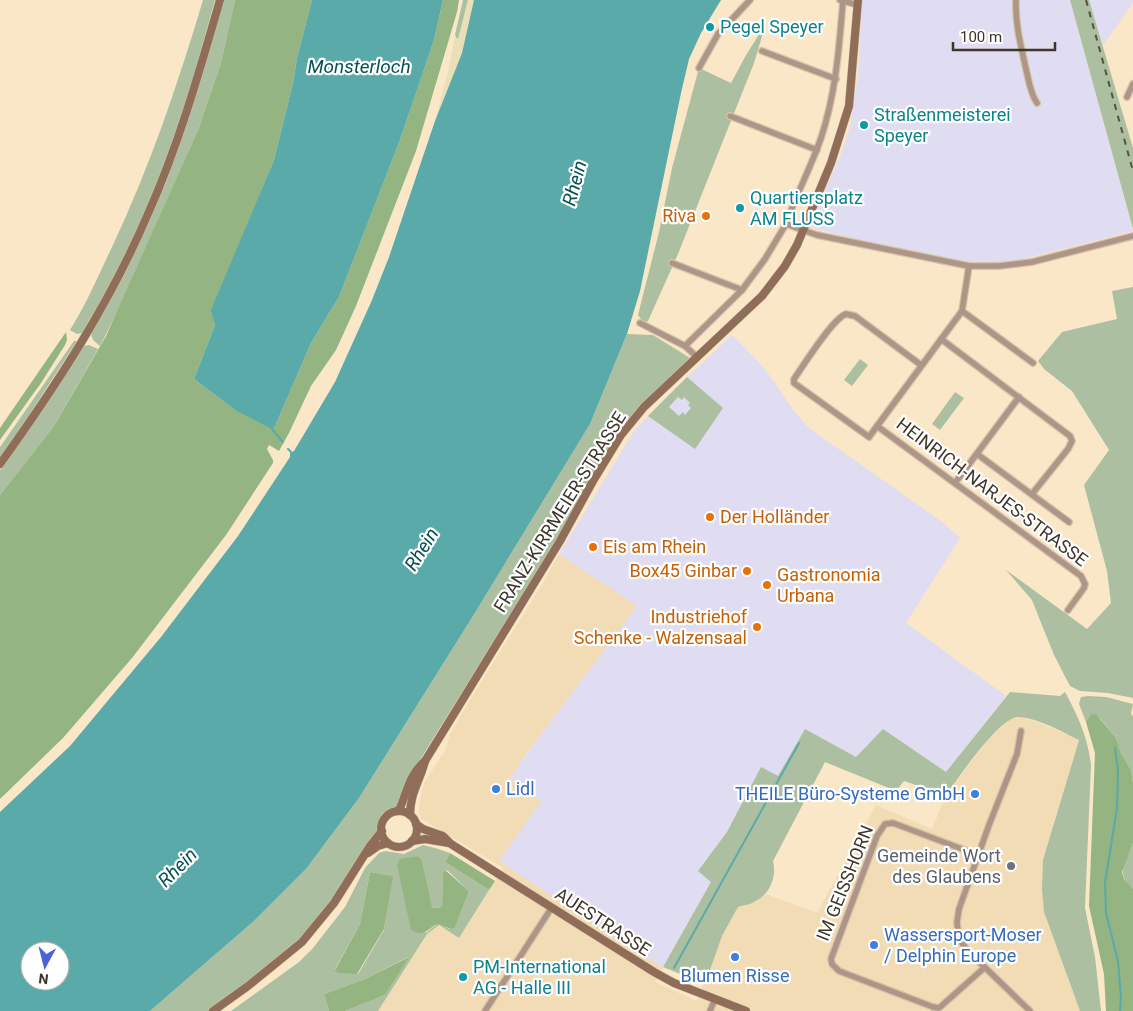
<svg xmlns="http://www.w3.org/2000/svg" width="1133" height="1011" font-family="Roboto,sans-serif">
<rect width="100%" height="100%" fill="#f9e7c7"/>
<polygon fill="#f1dcb5" points="559,554 638,606 519,763 521,765 510,778 541,802 640,954 663,967 655,982 697,1001 722,936 738,907 756,902 766,894 817,913 876,805 932,829 946,795 990,737 1009,720 1020,717 1039,723 1079,739 1053,825 1044,912 1080,1011 378,1011 427,934 439,925 459,938 503,868 420,818 419,807 421,795 424,783 446,749 450,734 468,703 543,583"/>
<g fill="#e0dcf1">
<polygon points="862,0 1070,0 1133,231 1015,261 975,263 864,241 809,227 842,151 850,126 858,75"/>
<polygon points="1089,0 1133,0 1133,3 1103,45"/>
<polygon points="732,335 765,369 794,411 809,428 942,522 960,538 906,623 1006,696 946,772 883,729 856,757 805,729 778,777 761,768 727,832 699,871 711,882 663,967 640,954 499,861 541,802 510,778 520,765 519,764 637,606 559,554 634,431 664,399"/>
</g>
<g fill="#acbfa1" fill-rule="evenodd">
<path d="M 203,0 L 215,0 L 191,86 L 156,188 L 114,278 L 82,333 L 77,334 L 70,330 C 87,303 99,274 113,245 C 150,166 178,84 203,0 Z"/>
<polygon points="224,0 235,0 221,63 198,130 121,304 100,346 93,340 91,334 123,277 165,185 188,119"/>
<polygon points="463,0 468,0 459,38 457,39 455,35"/>
<polygon points="1070,0 1089,0 1133,148 1133,229"/>
<polygon points="766,23 754,63 678,254 648,321 644,323 638,315 659,232 672,168 699,68 731,83 745,57"/>
<polygon points="1133,287 1133,698 1108,693 1080,691 1070,686 1054,655 1032,600 1006,570 1087,629 1111,603 1107,571 1084,485 1109,450 1072,391 1044,369 1038,361 1062,332 1117,319 1112,291"/>
<polygon points="627,334 653,335 690,358 641,404 616,434 556,540 415,768 398,806 382,814 378,822 376,834 340,890 302,938 275,961 210,1011 150,1011 255,920 306,869 359,798 473,616 590,424"/>
<polygon points="74,341 77,341 0,460 0,447"/>
<polygon points="89,345 98,349 54,426 0,495 0,470 42,411 82,349 84,346"/>
<polygon points="860,359 868,365 852,386 844,380"/>
<path d="M 687,377 L 723,408 L 695,449 L 648,416 ZM 678,397 L 682,400 L 684,397 L 690,403 L 688,405 L 691,408 L 685,415 L 683,412 L 679,416 L 669,407 Z"/>
<polygon points="955,392 964,398 940,430 932,424"/>
<path d="M 1010,692 L 1060,696 L 1065,692 C 1078,716 1088,738 1091,765 L 1085,908 L 1095,957 L 1101,1011 L 1080,1011 L 1044,912 L 1042,889 L 1043,860 L 1079,740 C 1063,732 1035,717 1018,717 C 998,718 958,779 946,795 L 904,781 L 896,791 L 825,762 L 773,861 C 777,876 770,895 754,902 C 750,905 744,905 738,907 L 722,936 L 705,984 L 663,967 L 711,882 L 698,871 L 727,832 L 761,767 L 778,776 L 805,729 L 856,757 L 883,729 L 946,772 Z"/>
<polygon points="1088,696 1106,697 1133,704 1131,714 1133,716 1133,783 1131,770 1121,753 1116,738 1100,718 1090,715 1086,722 1079,704 1081,697"/>
<path d="M 1133,843 L 1133,889 C 1114,873 1127,862 1133,843 Z"/>
<path d="M 423,845 L 435,848 L 450,853 L 445,862 L 489,890 L 459,938 L 439,925 L 427,934 L 378,1011 L 345,1011 L 385,995 L 408,957 L 365,979 L 324,994 L 329,1011 L 231,1011 L 299,962 L 313,948 L 345,907 L 365,868 L 379,853 L 385,851 L 404,854 ZM 417,856 L 420,857 L 422,860 L 431,908 L 442,907 L 443,872 L 445,870 L 448,871 L 469,891 L 455,928 L 450,929 L 437,924 L 426,933 L 409,858 ZM 370,872 L 392,876 L 384,930 L 358,974 L 335,969 L 360,924 Z"/>
</g>
<g fill="#94b582">
<polygon points="235,0 312,0 297,58 293,83 274,160 212,310 215,325 194,379 235,410 276,424 311,343 339,297 400,140 434,40 443,0 459,0 457,12 416,151 356,306 336,350 311,386 289,433 279,451 269,445 267,449 273,460 273,463 226,535 132,658 63,738 0,799 0,495 54,426 106,336 198,130 221,63"/>
<polygon points="66,332 67,340 65,345 41,383 0,440 0,428"/>
<polygon points="1096,714 1116,738 1121,753 1131,770 1133,783 1133,843 1122,872 1124,879 1133,889 1133,1011 1106,1011 1104,974 1089,906 1095,753 1086,722 1090,715"/>
<polygon points="450,853 495,881 489,890 445,862"/>
<path d="M 417,856 L 420,857 L 422,860 L 432,908 L 442,907 L 443,872 L 445,870 L 469,891 L 455,928 L 451,929 L 437,924 C 426,930 425,937 411,930 L 397,865 L 400,859 Z"/>
<polygon points="370,872 393,876 384,929 357,974 338,973 335,970 360,924"/>
<polygon points="409,957 385,995 345,1011 329,1011 324,994 365,979"/>
</g>
<polygon fill="#e9e0ba" points="468,0 474,0 462,53 435,121 448,72 455,35 455,38 458,39"/>
<g fill="#5aaaaa" fill-rule="evenodd">
<polygon points="312,0 443,0 434,40 400,140 339,297 311,343 276,424 272,429 235,410 194,379 215,325 211,310 274,160 293,83 297,58"/>
<path d="M 474,0 L 721,0 L 701,33 L 689,59 L 681,93 L 640,291 L 627,334 L 590,424 L 473,616 L 359,798 L 306,869 L 255,920 L 150,1011 L 0,1011 L 0,812 L 70,746 L 161,637 L 238,536 L 290,457 L 290,453 L 294,451 L 335,382 L 372,300 L 389,257 L 435,121 L 462,53 ZM 30,951 L 60,951 L 60,981 L 30,981 Z"/>
</g>
<g fill="none" stroke-linecap="round" stroke-linejoin="round">
<g stroke="#5aaaaa" stroke-width="2">
<polyline points="272,429 283,442"/>
<polyline points="288,449 291,452"/>
<polyline points="1115,748 1118,770 1117,808 1105,883 1106,913 1118,961 1121,998 1120,1011"/>
<polyline points="674,968 799,743"/>
</g>
<g stroke="#d3c4a8" stroke-width="8">
<g id="street">
<polyline points="840,0 858,5"/>
<path d="M 1016,0 C 1015,24 1021,46 1026,69 C 1029,81 1030,93 1037,103"/>
<polyline points="762,51 836,79"/>
<polyline points="699,68 718,34 750,0"/>
<polyline points="1127,97 1133,84"/>
<polyline points="730,116 817,150"/>
<path d="M 786,224 C 796,195 811,167 821,138 C 836,93 839,48 843,1"/>
<polyline points="672,263 742,290"/>
<polyline points="962,311 1033,363"/>
<polyline points="640,323 685,346 742,290 765,259 786,224 817,235 969,266 999,266 1032,262 1133,236"/>
<polyline points="941,339 1070,436 1072,441 1068,449 1032,494"/>
<polyline points="685,346 697,357"/>
<path d="M 921,365 L 855,316 L 846,314 C 833,318 803,366 794,379 L 794,383 L 869,437 L 962,311 L 969,266"/>
<polyline points="877,426 1081,576 1085,584 1084,588 1068,610"/>
<polyline points="977,454 1069,522"/>
<polyline points="955,483 1019,397"/>
<polyline points="1021,731 1017,754 989,825 959,909 957,922 958,933 962,943 969,952 1030,1011"/>
<polyline points="978,855 893,823 885,824 877,836 831,959 832,964 839,971 933,1007 939,1008 984,968"/>
<polyline points="485,1011 552,907"/>
<polyline points="710,1011 715,999"/>
</g>
</g>
<g stroke="#d3c4a8" stroke-width="9">
<g id="secondary">
<path d="M 0,464 C 56,386 109,305 147,216 C 178,147 199,73 220,0"/>
<path d="M 397,811 L 400,808 C 408,789 409,775 425,761"/>
<circle cx="399" cy="829" r="18"/>
<path d="M 410,815 C 410,793 420,781 425,761 L 560,541 L 593,481 L 621,435 L 644,407 L 762,296 L 785,266 L 797,245 L 831,163 L 849,106 L 858,0"/>
<polyline points="416,824 423,829 443,836 451,844 654,972 674,983 746,1011"/>
<polyline points="412,841 425,839 449,843"/>
<polyline points="368,853 378,846 388,843"/>
<polyline points="213,1011 248,986 302,942 334,903 370,846 382,831"/>
</g>
</g>
<use href="#street" stroke="#ae9588" stroke-width="5.5"/>
<use href="#secondary" stroke="#906d59" stroke-width="8"/>
<polyline stroke="#595142" stroke-width="2" stroke-dasharray="6 6" stroke-linecap="butt" points="1086,0 1133,171"/>
</g>
<g fill="#0f9aa8" stroke="#fff" stroke-width="2">
<circle cx="710" cy="27" r="5"/>
<circle cx="864" cy="125" r="5"/>
<circle cx="740" cy="208" r="5"/>
<circle cx="463" cy="977" r="5"/>
</g>
<g fill="#e8710a" stroke="#fff" stroke-width="2">
<circle cx="706" cy="216" r="5"/>
<circle cx="710" cy="517" r="5"/>
<circle cx="593" cy="547" r="5"/>
<circle cx="747" cy="571" r="5"/>
<circle cx="767" cy="585" r="5"/>
<circle cx="757" cy="627" r="5"/>
</g>
<g fill="#3f7fe0" stroke="#fff" stroke-width="2">
<circle cx="496" cy="789" r="5"/>
<circle cx="975" cy="794" r="5"/>
<circle cx="874" cy="945" r="5"/>
<circle cx="735" cy="957" r="5"/>
</g>
<circle fill="#6b7280" stroke="#fff" stroke-width="2" cx="1011" cy="866" r="5"/>
<g text-anchor="middle" stroke-width="4.5" stroke-linejoin="round" paint-order="stroke">
<g font-size="18" fill="#0d838f" stroke="#fff" text-anchor="start">
<text x="720" y="33">Pegel Speyer</text>
<text x="874" y="121">Straßenmeisterei<tspan x="874" dy="21">Speyer</tspan></text>
<text x="750" y="204">Quartiersplatz<tspan x="750" dy="21">AM FLUSS</tspan></text>
<text x="473" y="973">PM-International<tspan x="473" dy="21">AG - Halle III</tspan></text>
</g>
<g font-size="18" fill="#c56008" stroke="#fff" text-anchor="end">
<text x="696" y="222">Riva</text>
<text x="720" y="523" text-anchor="start">Der Holländer</text>
<text x="603" y="553" text-anchor="start">Eis am Rhein</text>
<text x="737" y="577">Box45 Ginbar</text>
<text x="777" y="581" text-anchor="start">Gastronomia<tspan x="777" dy="21">Urbana</tspan></text>
<text x="747" y="623">Industriehof<tspan x="747" dy="21">Schenke - Walzensaal</tspan></text>
</g>
<g font-size="18" fill="#3d362a" stroke="#fff">
<text transform="translate(992 492) rotate(37)" y="6">HEINRICH-NARJES-STRASSE</text>
<text transform="translate(560 512) rotate(-58)" y="6">FRANZ-KIRRMEIER-STRASSE</text>
<text transform="translate(845 883) rotate(-68)" y="6">IM GEISSHORN</text>
<text transform="translate(603 922) rotate(33)" y="6">AUESTRASSE</text>
</g>
<g font-size="18" fill="#366cbe" stroke="#fff" text-anchor="start">
<text x="506" y="795">Lidl</text>
<text x="965" y="800" text-anchor="end">THEILE Büro-Systeme GmbH</text>
<text x="884" y="941">Wassersport-Moser<tspan x="884" dy="21">/ Delphin Europe</tspan></text>
<text x="735" y="982" text-anchor="middle">Blumen Risse</text>
</g>
<g font-size="18" fill="#5b616d" stroke="#fff" text-anchor="end">
<text x="1001" y="862">Gemeinde Wort<tspan x="1001" dy="21">des Glaubens</tspan></text>
</g>
<g font-size="19" font-style="italic" fill="#065152" stroke="#fff">
<text x="359" y="73">Monsterloch</text>
<text transform="translate(574 183) rotate(-75)" y="7">Rhein</text>
<text transform="translate(421 549) rotate(-58)" y="7">Rhein</text>
<text transform="translate(177 867) rotate(-45)" y="7">Rhein</text>
</g>
</g>
<g transform="translate(45 966) rotate(187)"><circle r="24" fill="#ffffff" stroke="#b1afaa"/>
<path d="M0-4L9 19L0 12L-9 19Z" fill="#4c63d8"/>
<text y="-8" font-size="14" font-weight="bold" text-anchor="middle" fill="#3d362a">N</text>
</g>
<path d="M953 42v8h102v-8" fill="none" stroke="#3d362a" stroke-width="2.5"/>
<text x="960" y="42" font-size="15" fill="#3d362a" stroke="#ffffff" stroke-width="4" paint-order="stroke">100 m</text>
</svg>
